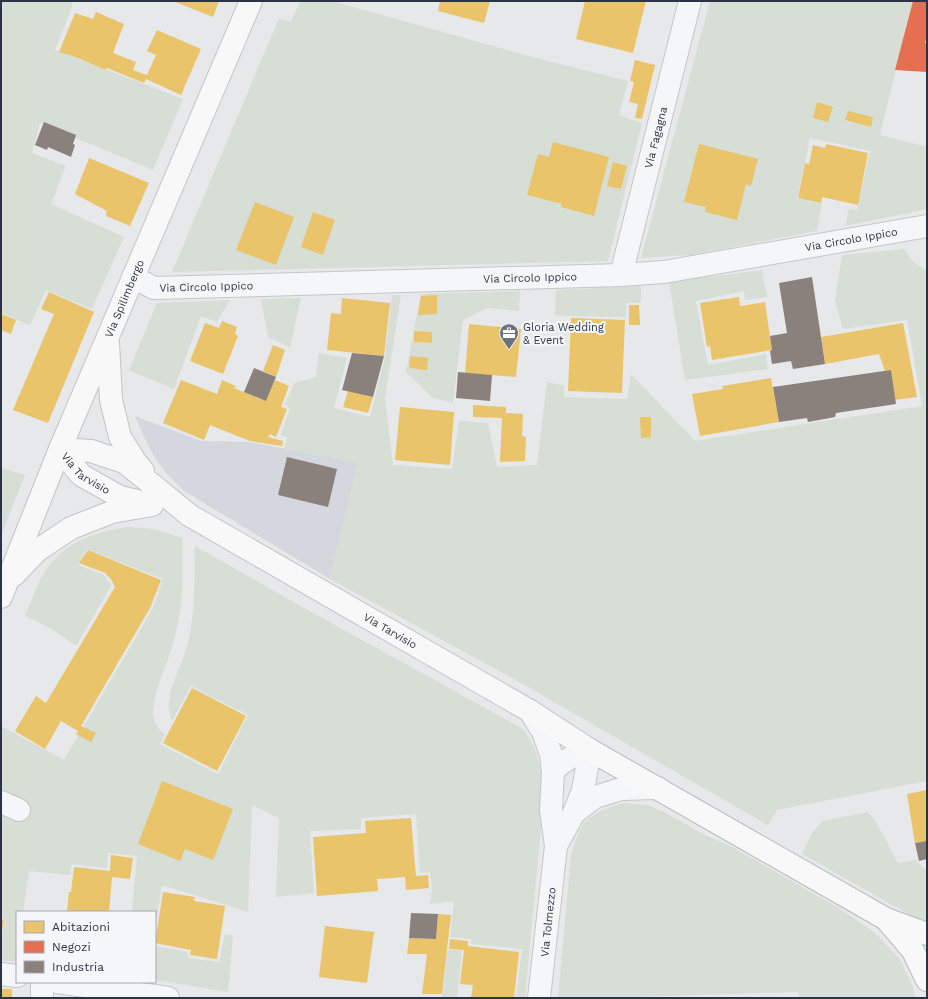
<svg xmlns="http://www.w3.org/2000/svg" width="928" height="999" font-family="'Work Sans',sans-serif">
<rect width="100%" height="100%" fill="#e6e8ea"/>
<polygon fill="#d4d7dd" points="135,416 201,441 249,442 358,462 330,579 184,491 166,473 155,458 146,441"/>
<g fill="#d6ded6">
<polygon points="1,1 72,1 72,7 55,50 183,99 153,170 40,123 32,153 66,166 51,204 124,237 92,309 46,290 30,325 1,313"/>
<polygon points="300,1 332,1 536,58 628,81 619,115 642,123 608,261 172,272 279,18 291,22"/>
<polygon points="710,1 913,1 880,135 927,147 927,209 845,226 849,209 857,210 870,151 810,138 797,198 822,204 817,231 690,255 641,258"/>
<polygon points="904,249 913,262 927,271 927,781 777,810 768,825 514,679 330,579 357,463 284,449 287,438 281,435 290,408 285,404 294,383 316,377 319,353 347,358 334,408 370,417 385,357 392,295 401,295 385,398 393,465 452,469 459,421 488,423 497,467 537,465 547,382 564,386 564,397 627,399 631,374 695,441 922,406 907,320 843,329 835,301 842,255"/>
<polygon points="762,270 767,297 745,300 744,291 696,301 708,365 766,354 768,369 685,380 669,282"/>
<polygon points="641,286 641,303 626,303 626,317 569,316 555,315 556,290"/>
<polygon points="520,291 519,311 488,308 463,320 453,403 432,397 406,372 421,294"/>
<polygon points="301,298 290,347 268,337 261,299"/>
<polygon points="230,300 217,322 201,316 174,389 129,370 157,303"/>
<polygon points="1,468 25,475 1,536"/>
<path d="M 127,527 L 154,529 L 182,538 C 183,578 184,608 172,647 C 166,667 156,687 153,708 C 152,719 157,728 165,735 L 160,744 L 218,774 L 248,715 L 191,686 L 172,721 C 162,698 178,675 185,653 C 196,618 194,581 195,546 L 304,608 L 523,729 C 542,754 542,775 543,805 L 525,998 L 516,998 L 522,949 L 471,944 L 471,939 L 450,937 L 454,901 L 430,904 L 432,890 L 430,872 L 420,873 L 416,814 L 361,818 L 361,829 L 310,831 L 314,893 L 276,897 L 279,818 L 252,805 L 248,912 L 162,885 L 155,929 L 155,912 L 132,912 L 137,856 L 108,853 L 107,868 L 72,864 L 70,875 L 29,871 L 23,912 L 17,912 L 17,950 L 15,962 L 1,960 L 1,944 L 5,919 L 1,918 L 1,726 L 64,760 L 153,608 L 163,579 L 87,549 L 78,565 L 104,575 L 111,586 L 76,646 L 52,629 L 25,616 C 32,600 38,580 49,566 C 68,541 97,532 127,527 Z"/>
<path d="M 623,803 L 648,805 L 668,814 L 705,835 L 732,847 L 837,907 L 874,932 L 899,958 L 913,987 L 915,998 L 799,998 L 798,992 L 600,998 L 558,998 L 571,855 C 575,844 578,829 586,821 C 596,812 610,807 623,803 Z"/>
<polygon points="868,812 876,822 898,863 915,860 927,871 927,922 910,915 802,854 812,833 823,821"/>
<polygon points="225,934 233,936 228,992 155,980 155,946 188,952 188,958 219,962"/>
<polygon points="448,950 462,951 457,998 442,998"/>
</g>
<g fill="#e9c46a">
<polygon points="173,1 219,1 213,17"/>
<polygon points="440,1 490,1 484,23 438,11"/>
<polygon points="585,1 646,1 633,53 576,39"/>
<polygon points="96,12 124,24 113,53 136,62 133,70 147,75 156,55 147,51 157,30 201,49 181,95 146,79 144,83 107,68 106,70 78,58 59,52 75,13 93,19"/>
<polygon points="635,60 655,65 642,119 635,118 638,104 629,102 634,82 630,81"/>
<polygon points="817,102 833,107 828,122 813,118"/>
<polygon points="848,111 873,117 871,127 845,120"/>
<polygon points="553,142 609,157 594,216 561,207 562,204 527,195 538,154 549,157"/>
<polygon points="699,144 758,159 751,186 746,184 737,220 705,212 706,207 684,202"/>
<polygon points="826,144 868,153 858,205 822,197 821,203 798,198 805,163 809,164 813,145 825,148"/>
<polygon points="89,158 149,183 130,226 106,216 107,211 75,194"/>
<polygon points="613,162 627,166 621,189 607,186"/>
<polygon points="255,202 294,217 276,265 236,250"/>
<polygon points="313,212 335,220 323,255 301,247"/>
<polygon points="49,292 94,312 48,423 13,410 54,314 41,309"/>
<polygon points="437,295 437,314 418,315 421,296"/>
<polygon points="739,297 740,306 765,302 772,350 712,360 710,346 707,347 700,303"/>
<polygon points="342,298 390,303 384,356 327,350 331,313 341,314"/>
<polygon points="629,305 639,305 640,325 629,325"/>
<polygon points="1,314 16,320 11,334 1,330"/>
<polygon points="571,318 625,320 622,393 568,391"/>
<polygon points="222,321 237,327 235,334 238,336 223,374 190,361 205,323 219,328"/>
<polygon points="903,323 917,397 895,400 891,370 885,371 879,354 825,364 821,337"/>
<polygon points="469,324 521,329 516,377 465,373"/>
<polygon points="414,331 432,332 432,343 414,342"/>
<polygon points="273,345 285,350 276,377 263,371"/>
<polygon points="410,356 428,358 427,370 409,368"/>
<polygon points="771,378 779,422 700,436 692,394 723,389 722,386"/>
<polygon points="181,380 217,394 222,380 236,386 234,388 266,401 275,380 289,386 281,407 287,409 276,437 270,434 268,437 283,441 282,446 250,441 210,425 204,440 163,423"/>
<polygon points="348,391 373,397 368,413 343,407"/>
<polygon points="473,405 506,407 506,413 523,414 522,436 526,437 525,461 500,462 502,418 473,417"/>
<polygon points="400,407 454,412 450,465 395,460"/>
<polygon points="640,417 651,417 651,437 641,438"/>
<polygon points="88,550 161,580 150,608 81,726 96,733 91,742 76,734 78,731 61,721 45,749 15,731 36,696 46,703 115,587 111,579 105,573 79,563"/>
<polygon points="192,688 246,716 217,771 163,743"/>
<polygon points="162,781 233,809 213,860 185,849 180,861 138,844"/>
<polygon points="927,790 927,841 915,843 907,794"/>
<polygon points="411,818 416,876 428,875 429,888 406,890 405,877 377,879 378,891 317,896 313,837 366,833 365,821"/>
<polygon points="111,855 133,858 130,879 112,877 109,912 67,912 69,892 71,892 74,867 110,871"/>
<polygon points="163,892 195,897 194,901 225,906 217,959 190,955 191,950 155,943"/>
<polygon points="438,914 451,915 442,994 422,994 427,954 407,954 409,938 436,939"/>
<polygon points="1,919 4,920 2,931 1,931"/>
<polygon points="325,926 374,932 367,983 319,977"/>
<polygon points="450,939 468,941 468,946 519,952 514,998 471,998 473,985 460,984 464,950 449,949"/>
<rect x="1" y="989" width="11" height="9"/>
</g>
<polygon fill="#e76f51" points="913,1 927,1 927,36 925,43 927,44 927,72 895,70"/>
<g fill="#8a817c">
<polygon points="44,122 76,135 73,144 75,145 71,157 48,147 47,150 35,145"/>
<polygon points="812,277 825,364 793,369 791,361 772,364 770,351 772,350 770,336 787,333 779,283"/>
<polygon points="352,353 384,356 373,397 342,390"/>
<polygon points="254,368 276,377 266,401 244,392"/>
<polygon points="891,370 896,404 836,413 835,417 808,422 807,418 779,422 773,387"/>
<polygon points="458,372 492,375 490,401 456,398"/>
<polygon points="287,457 337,469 328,507 278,495"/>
<polygon points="927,841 927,859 919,861 915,843"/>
<polygon points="411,913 438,914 436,939 409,938"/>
</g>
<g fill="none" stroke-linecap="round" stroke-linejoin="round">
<g stroke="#c4c6c8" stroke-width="24">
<g id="minor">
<path id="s1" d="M 621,275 L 690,1"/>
<path id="s2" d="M 133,277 L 154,288 L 621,275 L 664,272 L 927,226"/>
<polyline points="530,711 543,732 551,754 553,771 551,810 556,846 539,998"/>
<path d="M 553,771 C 565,759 575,755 590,750 L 583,790 L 574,813 L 556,846"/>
<polyline points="1,802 19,810"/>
<polyline points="574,813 595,797 621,789 658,788"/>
<polyline points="1,974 17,976"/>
<polyline points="57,982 168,998"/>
<polyline points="42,998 42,982"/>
</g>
</g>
<g stroke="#c2c5c8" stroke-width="24">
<g id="major">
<polyline points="108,343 111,400 120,437 135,461 143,471"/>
<path id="s3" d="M 60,449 L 91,451 L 124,462 L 159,490 L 189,515 L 530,711 L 590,750"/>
<path id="s4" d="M 60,449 L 81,475 L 120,497 L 146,503"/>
<polyline points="14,575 38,550 71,528 112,512 152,505"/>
<path id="s5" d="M 1,597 L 60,449 L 251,1"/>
</g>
</g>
<g stroke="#b8bbbf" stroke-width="24">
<g id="highway">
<polyline points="590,750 886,919 927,934"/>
<polyline points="886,919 913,951 927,980"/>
</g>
</g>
<use href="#minor" stroke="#f5f6f7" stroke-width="22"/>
<use href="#major" stroke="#f8f8f8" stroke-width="22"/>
<use href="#highway" stroke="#f8f8f8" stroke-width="22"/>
</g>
<defs>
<g id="office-pin" transform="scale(1)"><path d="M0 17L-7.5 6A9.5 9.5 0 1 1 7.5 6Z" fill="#6c737f" stroke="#f4f6f9"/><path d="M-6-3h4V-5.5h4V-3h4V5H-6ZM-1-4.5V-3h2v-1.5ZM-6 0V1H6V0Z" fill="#fff"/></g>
</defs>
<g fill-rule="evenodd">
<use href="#office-pin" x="509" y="333"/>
</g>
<g text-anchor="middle" stroke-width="4" stroke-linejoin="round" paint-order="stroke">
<g font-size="11" fill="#2b3445" stroke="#f4f6f9">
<text dy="4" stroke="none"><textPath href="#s1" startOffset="142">Via Fagagna</textPath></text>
<text dy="4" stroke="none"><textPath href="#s2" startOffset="724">Via Circolo Ippico</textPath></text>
<text dy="4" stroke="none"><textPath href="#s2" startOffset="400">Via Circolo Ippico</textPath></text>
<text dy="4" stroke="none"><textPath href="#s2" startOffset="76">Via Circolo Ippico</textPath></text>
<text dy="4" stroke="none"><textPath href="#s5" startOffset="323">Via Spilimbergo</textPath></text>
<text dy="4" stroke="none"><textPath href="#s4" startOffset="36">Via Tarvisio</textPath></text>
<text dy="4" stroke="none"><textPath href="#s3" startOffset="382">Via Tarvisio</textPath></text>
<text transform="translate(548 922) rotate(-84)" y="4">Via Tolmezzo</text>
</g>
<g font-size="11" fill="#2b3445" stroke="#f4f6f9" text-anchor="start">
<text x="523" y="331">Gloria Wedding<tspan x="523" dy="13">&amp; Event</tspan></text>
</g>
</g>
<rect width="928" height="999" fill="none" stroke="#2b3445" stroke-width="4"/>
<rect x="16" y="911" width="140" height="72" fill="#f4f6f9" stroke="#a4a8b1"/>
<rect x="24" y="921" width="20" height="12" fill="#e9c46a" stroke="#a4a8b1"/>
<text x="52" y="931" font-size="12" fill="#2b3445">Abitazioni</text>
<rect x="24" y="941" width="20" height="12" fill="#e76f51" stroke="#a4a8b1"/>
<text x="52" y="951" font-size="12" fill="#2b3445">Negozi</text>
<rect x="24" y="961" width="20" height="12" fill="#8a817c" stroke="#a4a8b1"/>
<text x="52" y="971" font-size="12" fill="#2b3445">Industria</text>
</svg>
